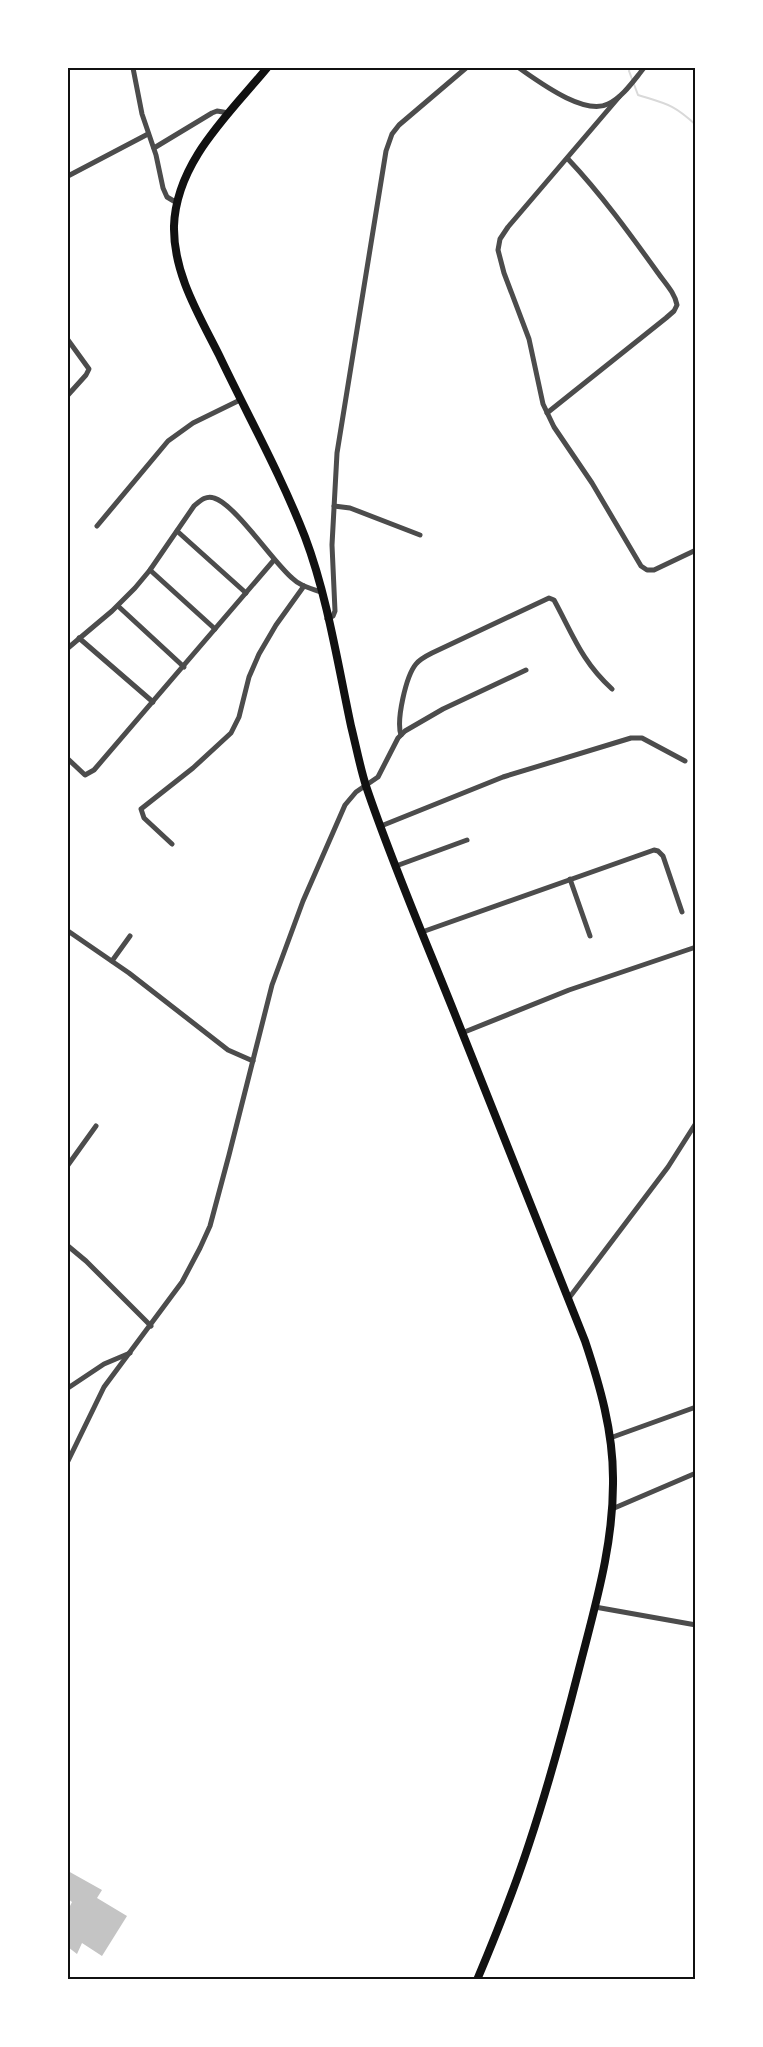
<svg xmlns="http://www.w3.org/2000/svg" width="763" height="2047" font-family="Lato,sans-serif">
<rect width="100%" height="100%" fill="#fff"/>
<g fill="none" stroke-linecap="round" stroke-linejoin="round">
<path stroke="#d9d9d9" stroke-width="2" d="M 630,68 L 629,71 L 638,95 C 667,104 673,104 696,125"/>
</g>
<polygon fill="#c4c4c4" points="68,1871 102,1890 97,1898 127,1916 102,1956 82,1943 77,1954 68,1947 68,1910 72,1902 68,1899"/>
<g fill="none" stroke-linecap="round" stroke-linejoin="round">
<g stroke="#4c4c4c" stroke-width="5">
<polyline points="133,68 142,114 156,155 163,188 167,197 177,203"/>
<path d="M 519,68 C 538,81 584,116 608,104 C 623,97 634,80 644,68"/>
<polyline points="619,97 508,227 500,239 498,250 504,273 529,339 543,404 554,427 592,483 641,566 647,570 654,570 696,550"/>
<polyline points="154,148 212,113 217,111 229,113"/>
<polyline points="68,176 148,134"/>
<polyline points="68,340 89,369 86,375 68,395"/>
<path d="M 547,413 L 666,318 L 674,311 L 677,305 C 675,293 665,283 658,273 C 630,234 601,194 568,159"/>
<polyline points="334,506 350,508 420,535"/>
<polyline points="97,526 168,441 193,423 240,400"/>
<polyline points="177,531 246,593"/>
<polyline points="150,570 215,629"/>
<polyline points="118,606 184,667"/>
<polyline points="327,619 333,616 335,611 332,545 337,453 386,151 392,134 399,125 466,68"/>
<polyline points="79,638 153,702"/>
<path d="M 68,648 L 112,611 L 135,588 L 150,570 L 194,506 C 200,501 206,495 214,498 C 235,504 273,562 292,578 C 300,586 310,588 321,592"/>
<path d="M 401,735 C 396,720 406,676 416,664 C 420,659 426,656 432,653 L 549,598 L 554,600 C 573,635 582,662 612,689"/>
<polyline points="68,759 85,775 94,770 274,560"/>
<polyline points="381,826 503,777 631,738 642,738 685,761"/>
<polyline points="172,844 144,818 141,809 193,768 231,733 239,717 249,677 259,654 276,625 304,586"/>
<polyline points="396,866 467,840"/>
<polyline points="570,879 590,936"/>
<polyline points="68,931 129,973 228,1050 253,1061"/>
<polyline points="422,932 654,850 658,851 663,856 682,912"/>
<polyline points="112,961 130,936"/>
<polyline points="462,1033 569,990 696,947"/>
<polyline points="68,1165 96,1126"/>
<polyline points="68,1246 86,1261 151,1326"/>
<polyline points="569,1298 668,1167 696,1123"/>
<polyline points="68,1388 104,1364 130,1353"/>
<polyline points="610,1438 696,1407"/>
<polyline points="68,1461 104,1387 182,1282 200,1248 210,1226 229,1155 272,985 303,901 345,805 356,792 378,777 398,738 405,731 443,709 526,670"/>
<polyline points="612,1509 696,1473"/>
<polyline points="595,1607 696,1625"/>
</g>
<path stroke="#111" stroke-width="8" d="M 267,68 C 229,114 176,162 174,226 C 173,273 199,315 219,355 C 248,416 281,475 305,537 C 327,595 338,665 351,726 C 356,746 360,767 366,786 C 392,863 424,937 454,1012 C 498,1122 541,1231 585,1341 C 600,1386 613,1431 613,1478 C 614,1544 595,1606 579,1669 C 564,1728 548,1787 529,1844 C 514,1890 496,1935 477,1980"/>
</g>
<rect width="763" height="2047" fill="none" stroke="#ffffff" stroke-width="138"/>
<rect x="69" y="69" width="625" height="1909" fill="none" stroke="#111" stroke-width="2"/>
</svg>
